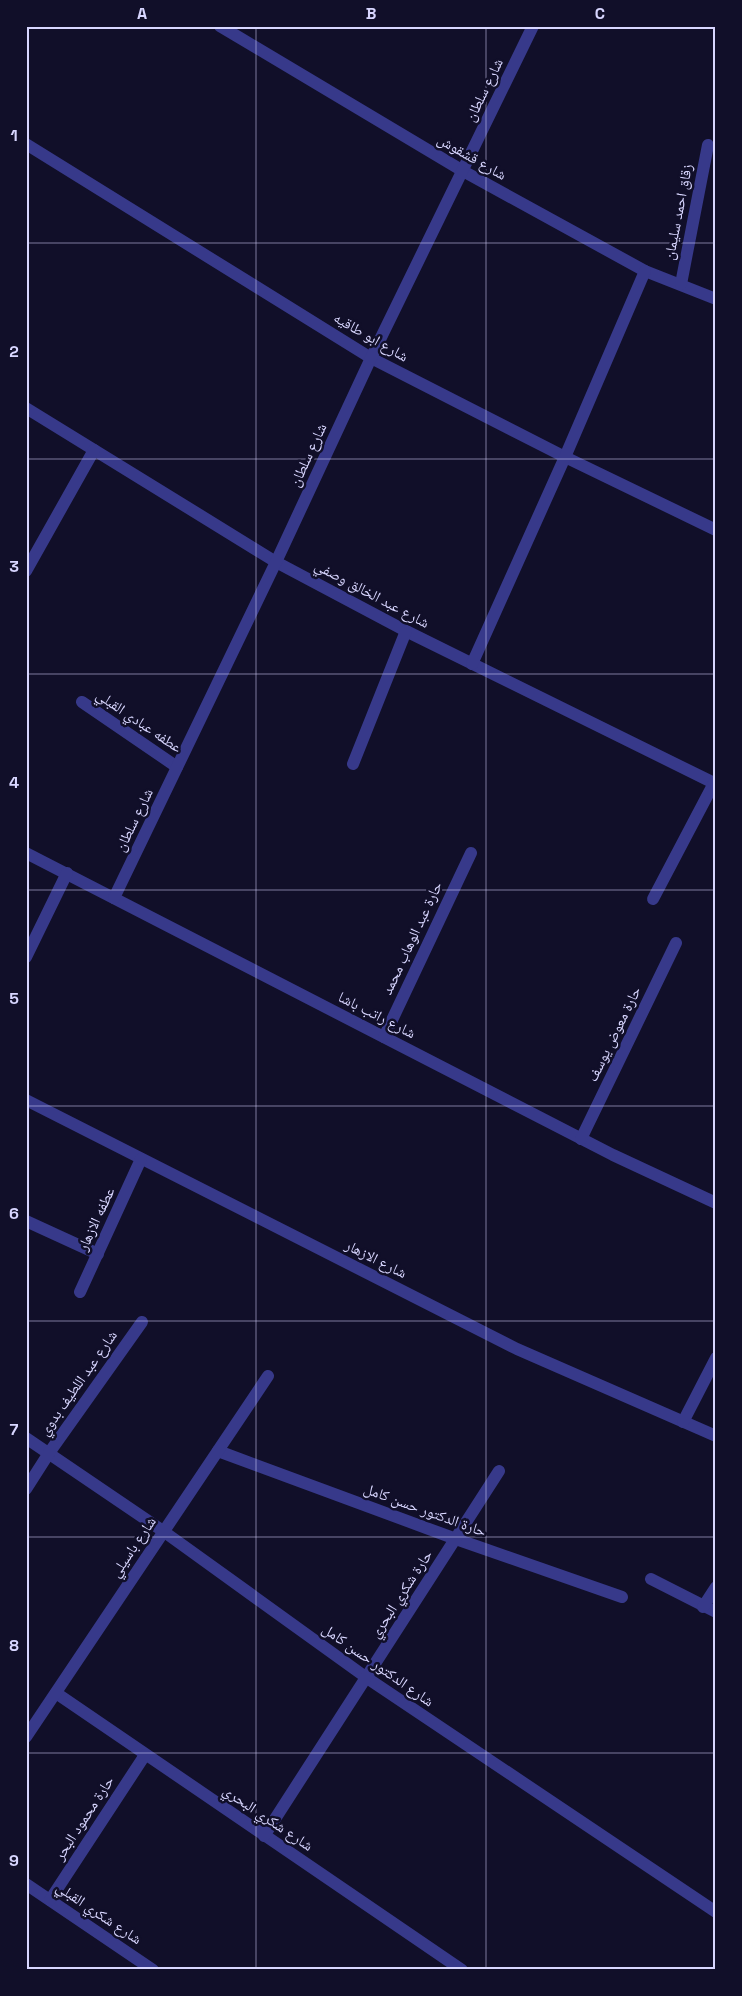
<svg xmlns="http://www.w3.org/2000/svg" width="742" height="1996" font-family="'Space Grotesk','Noto Naskh Arabic',sans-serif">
<rect width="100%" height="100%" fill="#110f29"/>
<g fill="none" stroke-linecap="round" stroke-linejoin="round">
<g stroke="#37398a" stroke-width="12">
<polyline points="220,26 463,171 645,271 716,299"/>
<polyline points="26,144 371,358 565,457 716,530"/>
<polyline points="681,284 708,145"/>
<polyline points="26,408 276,562 406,631 716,784"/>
<polyline points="26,571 94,450"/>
<polyline points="472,664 565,457 645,271"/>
<polyline points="82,702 177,767"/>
<polyline points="353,764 406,631"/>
<polyline points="26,853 613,1155 716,1203"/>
<polyline points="114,898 276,562 371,358 533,26"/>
<polyline points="653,899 714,783"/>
<polyline points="26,957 67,873"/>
<polyline points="384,1037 471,853"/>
<polyline points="26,1100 517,1349 716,1436"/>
<polyline points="581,1139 676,943"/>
<polyline points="26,1221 98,1254"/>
<polyline points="80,1292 141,1159"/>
<polyline points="683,1422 716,1358"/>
<polyline points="26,1438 163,1531 367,1678 716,1912"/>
<polyline points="218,1451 456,1539 622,1597"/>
<polyline points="26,1489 49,1453 142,1322"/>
<polyline points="651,1579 716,1612"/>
<polyline points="703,1607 716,1587"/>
<polyline points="56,1693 462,1970"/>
<polyline points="26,1737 268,1376"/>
<polyline points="264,1836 499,1471"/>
<polyline points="26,1884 153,1970"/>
<polyline points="50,1900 145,1755"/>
</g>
</g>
<path fill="none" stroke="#d8d6ff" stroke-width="1" stroke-opacity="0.55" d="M 256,26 L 256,1970M 486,26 L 486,1970M 26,243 L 716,243M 26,459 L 716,459M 26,674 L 716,674M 26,890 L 716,890M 26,1106 L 716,1106M 26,1321 L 716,1321M 26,1537 L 716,1537M 26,1753 L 716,1753"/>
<g text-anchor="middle" stroke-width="5" stroke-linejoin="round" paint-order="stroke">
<g font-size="15" fill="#d8d6ff" stroke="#110f29">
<text transform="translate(484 90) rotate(-64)" y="5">شارع سلطان</text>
<text transform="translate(472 157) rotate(30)" y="5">شارع قشقوش</text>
<text transform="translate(678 212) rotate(-79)" y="5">زقاق احمد سليمان</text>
<text transform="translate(371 337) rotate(30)" y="5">شارع ابو طاقيه</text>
<text transform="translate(308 455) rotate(-65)" y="5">شارع سلطان</text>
<text transform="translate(372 594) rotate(28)" y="5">شارع عبد الخالق وصفي</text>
<text transform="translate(139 721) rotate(34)" y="5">عطفه عبادي القبلي</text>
<text transform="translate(134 820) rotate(-64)" y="5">شارع سلطان</text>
<text transform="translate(412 938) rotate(-65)" y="5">حارة عبد الوهاب محمد</text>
<text transform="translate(377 1015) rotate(27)" y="5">شارع راتب باشا</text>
<text transform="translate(614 1034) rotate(-64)" y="5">حارة معوض يوسف</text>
<text transform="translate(96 1219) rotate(-65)" y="5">عطفه الازهار</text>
<text transform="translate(376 1259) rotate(27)" y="5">شارع الازهار</text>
<text transform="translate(78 1383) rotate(-55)" y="5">شارع عبد اللطيف بدوي</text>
<text transform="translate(425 1510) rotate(20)" y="5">حارة الدكتور حسن كامل</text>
<text transform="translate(133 1547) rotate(-56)" y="5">شارع باسيلي</text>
<text transform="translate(401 1594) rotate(-57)" y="5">حارة شكري البحري</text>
<text transform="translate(378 1665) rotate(35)" y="5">شارع الدكتور حسن كامل</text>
<text transform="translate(84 1818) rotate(-57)" y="5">حارة محمود البحر</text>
<text transform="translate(268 1818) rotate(34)" y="5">شارع شكري البحري</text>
<text transform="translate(99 1913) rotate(34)" y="5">شارع شكري القبلي</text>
</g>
</g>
<rect width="742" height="1996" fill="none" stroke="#110f29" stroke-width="55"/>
<rect x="28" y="28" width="686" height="1940" fill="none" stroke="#d8d6ff" stroke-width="2"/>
<g font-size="16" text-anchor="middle" font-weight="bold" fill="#d8d6ff">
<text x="142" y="19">A</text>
<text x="371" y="19">B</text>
<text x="600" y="19">C</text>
<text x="14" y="141">1</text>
<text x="14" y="357">2</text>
<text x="14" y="572">3</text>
<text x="14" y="788">4</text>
<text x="14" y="1004">5</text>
<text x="14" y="1219">6</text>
<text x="14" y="1435">7</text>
<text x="14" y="1651">8</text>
<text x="14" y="1866">9</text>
</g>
</svg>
